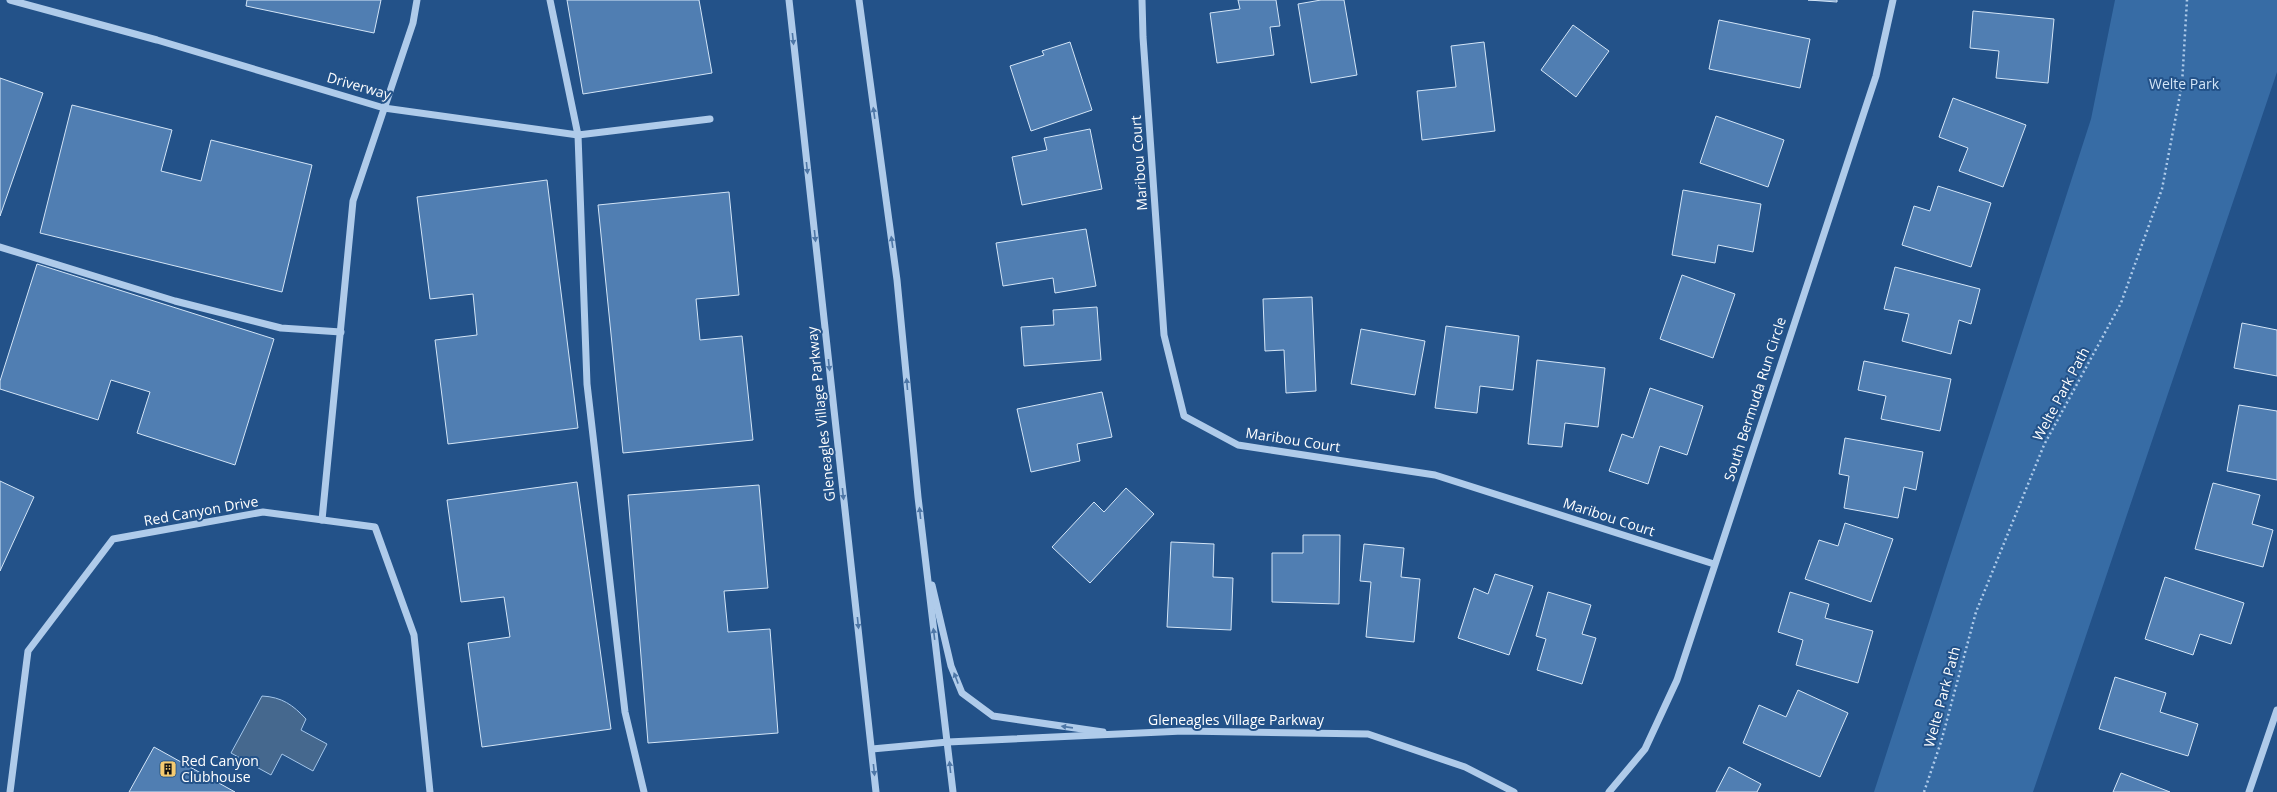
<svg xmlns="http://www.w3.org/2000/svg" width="2277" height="792" font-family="'Open Sans',sans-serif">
<rect width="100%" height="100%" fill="#235289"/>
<polygon fill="#376ca5" points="2115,0 2277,0 2277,72 2033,792 1874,792 2091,119"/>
<path fill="#45688e" stroke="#a3c6eb" d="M 262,696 C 282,697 293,705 306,719 L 301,730 L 327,744 L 313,771 L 282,754 L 271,775 L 231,753 Z"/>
<g fill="#507eb2" stroke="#d3e5f7">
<polygon points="247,0 381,0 374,33 246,6"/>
<polygon points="567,0 699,0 712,73 583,94"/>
<polygon points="1238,0 1276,0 1280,26 1270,27 1274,55 1217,63 1210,13 1240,9"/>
<polygon points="1321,0 1344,0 1357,75 1311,83 1298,4"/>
<polygon points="1808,0 1837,0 1837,2"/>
<polygon points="1973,11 2054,19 2048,83 1996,78 1999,51 1970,48"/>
<polygon points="1719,20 1810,39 1800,88 1709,69"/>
<polygon points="1573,25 1609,51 1576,97 1541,70"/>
<polygon points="1070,42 1092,110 1031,131 1010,66 1044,55 1042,51"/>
<polygon points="1484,42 1495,131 1422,140 1417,91 1456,87 1451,46"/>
<polygon points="0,78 43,93 0,216"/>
<polygon points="1953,98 2026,125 2003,187 1959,171 1968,148 1939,137"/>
<polygon points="72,105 172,130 161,171 201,181 211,140 312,165 282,292 40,233"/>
<polygon points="1716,116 1784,140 1768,187 1700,163"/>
<polygon points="1090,129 1102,189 1022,205 1012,157 1047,150 1044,138"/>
<polygon points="547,180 578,428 448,444 435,340 477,335 473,294 430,299 417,197"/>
<polygon points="1938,186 1991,203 1971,267 1902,245 1914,206 1930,211"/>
<polygon points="1683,190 1761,204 1753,252 1718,245 1715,263 1672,255"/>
<polygon points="729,192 739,295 696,299 700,340 742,336 753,440 623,453 598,205"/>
<polygon points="1086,229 1096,286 1055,293 1053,278 1003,286 996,243"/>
<polygon points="37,264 274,339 235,465 137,433 150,392 111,380 98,420 0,389 0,381"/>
<polygon points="1895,267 1980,289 1971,324 1959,320 1951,354 1902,341 1909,314 1884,309"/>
<polygon points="1682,275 1735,294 1713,358 1660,339"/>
<polygon points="1312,297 1316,391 1286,393 1284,350 1265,351 1263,299"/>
<polygon points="1097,307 1101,360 1024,366 1021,327 1054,325 1053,310"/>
<polygon points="2242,323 2277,330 2277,376 2234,368"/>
<polygon points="1446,326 1519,336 1513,390 1480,386 1477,413 1435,408"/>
<polygon points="1361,329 1425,341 1415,395 1351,384"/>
<polygon points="1537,360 1605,368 1598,427 1565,423 1562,447 1528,444"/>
<polygon points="1864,361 1951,379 1940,431 1881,419 1886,396 1858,390"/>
<polygon points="1650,388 1703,406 1687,455 1660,446 1648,484 1609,471 1622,434 1633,438"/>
<polygon points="1102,392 1112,437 1077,444 1080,461 1031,472 1017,409"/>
<polygon points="2239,405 2277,411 2277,480 2227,471"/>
<polygon points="1845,438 1923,452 1916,490 1904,487 1898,518 1844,508 1849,476 1839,474"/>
<polygon points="0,481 34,497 0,571"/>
<polygon points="577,482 611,729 482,747 468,643 510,637 504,597 461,602 447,500"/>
<polygon points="2213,483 2260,495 2252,524 2273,530 2263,567 2195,549"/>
<polygon points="759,485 768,588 724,591 728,632 770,629 778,733 648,743 628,495"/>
<polygon points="1126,488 1154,514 1090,583 1052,547 1094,502 1104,512"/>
<polygon points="1845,523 1893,539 1871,602 1805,579 1819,540 1838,546"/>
<polygon points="1303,535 1340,535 1339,604 1272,602 1272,553 1303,553"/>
<polygon points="1171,542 1214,544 1213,577 1233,578 1231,630 1167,627"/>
<polygon points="1364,544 1404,548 1401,577 1420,579 1414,642 1366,637 1371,582 1360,581"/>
<polygon points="1495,574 1533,586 1509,655 1458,638 1474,588 1488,594"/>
<polygon points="2165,577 2244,603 2231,644 2200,634 2193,655 2145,639"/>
<polygon points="1548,592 1591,605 1582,634 1596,638 1582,684 1537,670 1546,639 1536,636"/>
<polygon points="1790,592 1829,604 1825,618 1873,631 1858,683 1796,665 1803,640 1778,632"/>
<polygon points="2115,677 2166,693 2160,712 2198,724 2188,756 2099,729"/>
<polygon points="1798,690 1848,713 1820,777 1743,743 1759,705 1786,717"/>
<polygon points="154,747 235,792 129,792"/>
<polygon points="1729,767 1761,784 1757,792 1716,792"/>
<polygon points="2121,773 2170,792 2113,792"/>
</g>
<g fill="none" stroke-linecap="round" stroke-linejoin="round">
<polyline stroke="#afcbea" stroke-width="2.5" stroke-dasharray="2 3" stroke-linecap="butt" points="1924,792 1941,742 1976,612 2044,445 2121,303 2162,189 2182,84 2187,0"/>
<g stroke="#afcbea" stroke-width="7">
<polyline points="10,0 157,40 384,108 578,135 710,119"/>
<polyline points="550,0 578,135 587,384 625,712 644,792"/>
<polyline points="789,0 876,792"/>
<polyline points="859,0 897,280 918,497 953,792"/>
<polyline points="1142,0 1143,37 1164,335 1184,416 1238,445 1435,475 1714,564"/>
<polyline points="0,247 175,301 281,328 341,332"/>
<polyline points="322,520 353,201 413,23 417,0"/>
<polyline points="932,585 951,666 962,693 993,716 1103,732"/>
<polyline points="872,749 948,742 1183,731 1368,734 1465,767 1514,792"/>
<polyline points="10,792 28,651 113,539 263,512 375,527 414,635 430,792"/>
<polyline points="1609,792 1645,749 1677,680 1876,76 1893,0"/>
<polyline points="2249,792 2277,710"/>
</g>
</g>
<defs><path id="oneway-solid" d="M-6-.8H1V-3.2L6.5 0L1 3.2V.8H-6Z"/></defs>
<g fill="#4d76a6">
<use href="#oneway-solid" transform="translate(793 39) rotate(84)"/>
<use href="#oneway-solid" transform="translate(874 113) rotate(-98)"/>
<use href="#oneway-solid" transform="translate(807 168) rotate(84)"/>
<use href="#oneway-solid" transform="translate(815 236) rotate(84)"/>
<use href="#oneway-solid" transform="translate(892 242) rotate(-98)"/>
<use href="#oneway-solid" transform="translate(829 365) rotate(84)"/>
<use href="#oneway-solid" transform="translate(907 384) rotate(-95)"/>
<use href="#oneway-solid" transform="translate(843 494) rotate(84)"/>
<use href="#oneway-solid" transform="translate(920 513) rotate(-96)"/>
<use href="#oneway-solid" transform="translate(858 623) rotate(84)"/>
<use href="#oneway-solid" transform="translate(934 634) rotate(-97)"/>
<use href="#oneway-solid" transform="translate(956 678) rotate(-111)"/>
<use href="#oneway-solid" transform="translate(1067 727) rotate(-172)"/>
<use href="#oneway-solid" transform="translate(950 767) rotate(-96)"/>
<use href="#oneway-solid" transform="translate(874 770) rotate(84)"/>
</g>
<defs>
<g id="building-square" transform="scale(0.9)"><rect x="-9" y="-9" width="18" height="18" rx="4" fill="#f5cb71" stroke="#235289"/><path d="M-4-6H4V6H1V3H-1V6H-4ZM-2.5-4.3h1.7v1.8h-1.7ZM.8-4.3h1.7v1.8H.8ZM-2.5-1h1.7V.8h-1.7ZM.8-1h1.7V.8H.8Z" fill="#111"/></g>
</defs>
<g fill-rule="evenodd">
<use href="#building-square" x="168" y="769"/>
</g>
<g text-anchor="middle" stroke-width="4" stroke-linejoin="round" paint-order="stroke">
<g font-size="14" fill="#d3e5f7" stroke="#235289">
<text x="2184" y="89">Welte Park</text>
</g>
<g font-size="14" fill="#fff" stroke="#235289">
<text transform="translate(359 86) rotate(16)" y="5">Driverway</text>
<text transform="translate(1139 163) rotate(-94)" y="5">Maribou Court</text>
<text transform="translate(2061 394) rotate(-62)" y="5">Welte Park Path</text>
<text transform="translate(1755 399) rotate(-72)" y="5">South Bermuda Run Circle</text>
<text transform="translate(821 414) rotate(-96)" y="5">Gleneagles Village Parkway</text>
<text transform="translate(1293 440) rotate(9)" y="5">Maribou Court</text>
<text transform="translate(201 511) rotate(-10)" y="5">Red Canyon Drive</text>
<text transform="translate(1609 517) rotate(18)" y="5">Maribou Court</text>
<text transform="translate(1942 697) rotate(-75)" y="5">Welte Park Path</text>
<text x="1236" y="725">Gleneagles Village Parkway</text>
</g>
<g font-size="14" fill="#fff" stroke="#235289" text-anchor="start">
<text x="181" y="766">Red Canyon<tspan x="181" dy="16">Clubhouse</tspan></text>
</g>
</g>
</svg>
